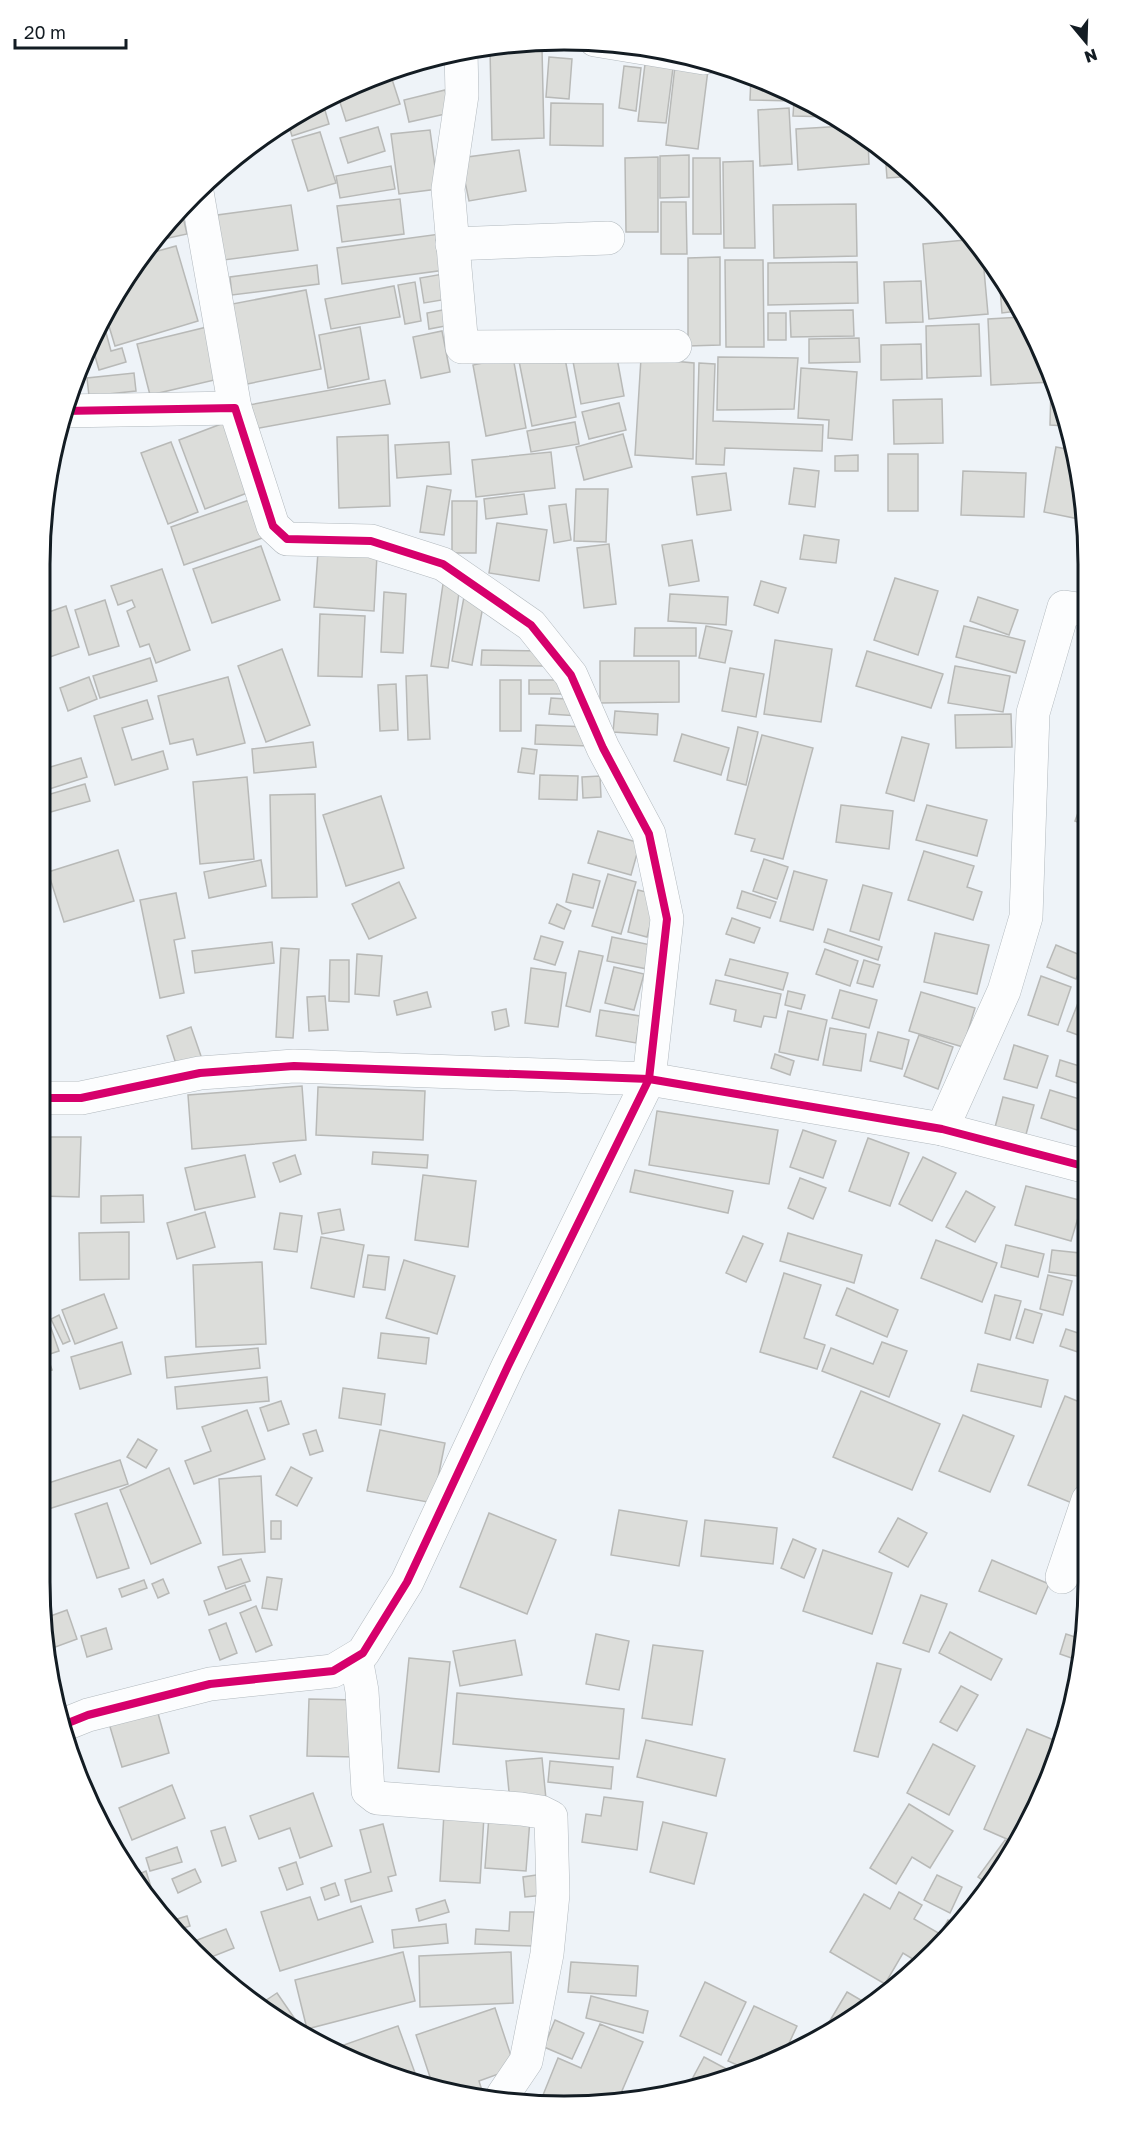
<svg xmlns="http://www.w3.org/2000/svg" width="1128" height="2145" font-family="'Golos Text',sans-serif">
<rect width="100%" height="100%" fill="#eef3f8"/>
<g fill="#dcddda" stroke="#b8b9b7" stroke-width="1.5">
<polygon points="542,48 544,138 492,140 490,50"/>
<polygon points="549,57 572,59 569,99 546,97"/>
<polygon points="645,64 673,68 666,123 638,121"/>
<polygon points="624,66 641,68 636,111 619,108"/>
<polygon points="675,66 708,70 698,149 666,145"/>
<polygon points="389,70 400,104 346,121 337,93"/>
<polygon points="751,76 797,93 833,117 793,116 794,101 750,100"/>
<polygon points="445,90 450,113 409,122 404,100"/>
<polygon points="322,100 329,124 292,136 287,120 302,109"/>
<polygon points="551,103 603,104 603,146 550,145"/>
<polygon points="789,108 792,164 760,166 758,110"/>
<polygon points="845,126 868,141 869,164 798,170 796,129"/>
<polygon points="378,127 385,151 348,163 340,138"/>
<polygon points="430,130 438,189 399,194 391,134"/>
<polygon points="320,132 336,183 308,191 292,140"/>
<polygon points="519,150 526,191 469,201 460,158"/>
<polygon points="885,152 910,169 916,176 887,178"/>
<polygon points="689,155 689,197 660,198 660,156"/>
<polygon points="658,157 658,232 626,232 625,158"/>
<polygon points="693,158 720,158 721,234 693,234"/>
<polygon points="753,161 755,248 724,248 723,162"/>
<polygon points="391,166 395,189 340,198 336,176"/>
<polygon points="400,199 404,234 342,242 337,206"/>
<polygon points="661,202 686,202 687,254 661,254"/>
<polygon points="856,204 857,256 774,258 773,205"/>
<polygon points="291,205 298,250 216,261 210,216"/>
<polygon points="181,208 187,234 150,242"/>
<polygon points="440,234 445,270 342,284 337,248"/>
<polygon points="976,239 982,248 988,314 929,319 923,244"/>
<polygon points="176,246 198,321 115,346 105,313 140,256"/>
<polygon points="720,257 720,345 688,346 688,258"/>
<polygon points="725,260 763,260 764,347 726,347"/>
<polygon points="857,262 858,303 768,305 768,263"/>
<polygon points="317,265 319,284 232,295 230,277"/>
<polygon points="443,274 448,299 424,303 420,278"/>
<polygon points="999,276 1019,311 1002,313"/>
<polygon points="921,281 923,322 886,323 884,282"/>
<polygon points="415,282 421,321 405,324 398,285"/>
<polygon points="394,286 400,317 331,329 325,299"/>
<polygon points="306,290 321,369 242,385 227,305"/>
<polygon points="453,308 456,324 429,329 427,313"/>
<polygon points="853,310 854,336 791,337 790,311"/>
<rect x="768" y="313" width="18" height="27"/>
<polygon points="1023,317 1049,363 1054,382 991,385 988,319"/>
<polygon points="102,318 111,351 122,348 126,362 99,370 90,339"/>
<polygon points="979,324 981,376 927,378 926,326"/>
<polygon points="211,326 223,378 150,395 137,344"/>
<polygon points="360,327 369,379 328,388 319,335"/>
<polygon points="442,331 450,372 421,378 413,337"/>
<polygon points="859,338 860,362 809,363 809,339"/>
<polygon points="921,344 922,379 881,380 881,345"/>
<polygon points="615,347 624,396 581,404 572,356"/>
<polygon points="564,353 576,417 532,426 519,361"/>
<polygon points="513,357 526,428 486,436 473,365"/>
<polygon points="718,357 798,358 794,409 717,410"/>
<polygon points="641,358 694,363 693,459 635,455"/>
<polygon points="699,363 715,364 713,421 823,425 822,451 725,448 724,465 696,464"/>
<polygon points="801,368 857,372 852,440 828,438 829,420 798,418"/>
<polygon points="134,373 136,391 89,396 87,378"/>
<polygon points="385,380 390,404 254,429 249,405"/>
<polygon points="1051,388 1056,388 1066,426 1050,425"/>
<polygon points="942,399 943,443 894,444 893,400"/>
<polygon points="619,403 626,430 589,439 582,412"/>
<polygon points="229,421 255,490 205,509 179,440"/>
<polygon points="575,422 579,444 531,452 527,431"/>
<polygon points="623,434 632,467 584,480 576,447"/>
<polygon points="388,435 390,506 339,508 337,437"/>
<polygon points="171,442 198,512 168,524 141,453"/>
<polygon points="449,442 451,474 397,478 395,445"/>
<polygon points="1056,447 1072,450 1084,492 1079,519 1044,512"/>
<polygon points="551,452 555,488 476,497 472,460"/>
<rect x="888" y="454" width="30" height="57"/>
<polygon points="858,455 858,471 835,471 835,456"/>
<polygon points="794,468 819,471 815,507 789,504"/>
<polygon points="963,471 1026,473 1024,517 961,515"/>
<polygon points="726,473 731,510 697,515 692,477"/>
<polygon points="427,486 451,490 444,535 420,532"/>
<polygon points="576,489 608,489 606,542 574,541"/>
<polygon points="524,494 527,514 486,519 484,499"/>
<polygon points="255,498 268,536 184,565 171,527"/>
<polygon points="452,501 477,501 476,553 452,553"/>
<polygon points="566,504 571,540 554,543 549,506"/>
<polygon points="497,523 547,530 539,581 489,573"/>
<polygon points="804,535 839,540 836,563 800,559"/>
<polygon points="692,540 699,581 669,586 662,545"/>
<polygon points="609,544 616,604 584,608 577,548"/>
<polygon points="261,546 280,600 212,623 193,569"/>
<polygon points="318,552 377,555 374,611 314,607"/>
<polygon points="162,569 190,650 156,663 149,644 140,647 127,611 135,607 132,600 118,605 111,586"/>
<polygon points="895,578 938,591 918,655 874,640"/>
<polygon points="761,581 786,588 778,613 754,605"/>
<polygon points="443,584 460,586 448,668 431,666"/>
<polygon points="384,592 406,594 403,653 381,652"/>
<polygon points="670,594 728,597 726,625 668,621"/>
<polygon points="464,597 484,601 472,665 452,661"/>
<polygon points="978,597 1018,610 1009,635 970,621"/>
<polygon points="105,600 119,646 89,655 75,610"/>
<polygon points="66,606 79,647 41,660 40,615"/>
<polygon points="320,614 365,616 362,677 318,676"/>
<polygon points="706,626 732,631 725,663 699,658"/>
<polygon points="964,626 1025,641 1016,673 956,657"/>
<polygon points="635,628 696,628 696,656 634,656"/>
<polygon points="775,640 832,649 821,722 764,714"/>
<polygon points="282,649 310,725 266,742 238,666"/>
<polygon points="482,650 545,651 544,666 481,665"/>
<polygon points="867,651 943,674 931,708 856,686"/>
<polygon points="150,658 157,681 100,698 93,676"/>
<polygon points="600,661 679,661 679,702 600,703"/>
<polygon points="955,666 1010,676 1003,712 948,703"/>
<polygon points="730,668 764,674 756,717 722,711"/>
<polygon points="427,675 430,739 408,740 406,676"/>
<polygon points="89,677 97,699 68,711 60,688"/>
<polygon points="228,677 245,743 197,755 193,739 170,744 158,696"/>
<rect x="500" y="680" width="21" height="51"/>
<rect x="529" y="680" width="35" height="14"/>
<polygon points="396,684 398,730 380,731 378,685"/>
<polygon points="551,698 581,700 580,716 549,714"/>
<polygon points="147,700 153,719 122,728 132,760 163,751 168,769 115,785 94,716"/>
<polygon points="615,711 658,714 657,735 613,732"/>
<polygon points="1011,714 1012,747 956,748 955,715"/>
<polygon points="536,725 591,727 589,746 535,744"/>
<polygon points="738,727 758,732 746,785 727,780"/>
<polygon points="682,734 729,748 721,775 674,761"/>
<polygon points="762,735 813,748 783,859 751,851 755,839 735,834"/>
<polygon points="902,737 929,744 914,801 886,793"/>
<polygon points="313,742 316,767 254,773 252,749"/>
<polygon points="522,748 537,750 534,774 518,772"/>
<polygon points="81,758 87,777 40,792 40,770"/>
<polygon points="540,775 578,776 577,800 539,799"/>
<polygon points="600,776 601,797 583,798 582,777"/>
<polygon points="247,777 254,859 200,864 193,782"/>
<polygon points="85,784 90,801 40,815 40,797"/>
<polygon points="315,794 317,897 272,898 270,795"/>
<polygon points="1085,794 1085,825 1075,821"/>
<polygon points="381,796 404,868 346,886 323,815"/>
<polygon points="841,805 893,811 889,849 836,842"/>
<polygon points="927,805 987,820 977,856 916,840"/>
<polygon points="598,831 640,843 631,875 588,863"/>
<polygon points="118,850 134,901 64,922 48,872"/>
<polygon points="924,851 974,866 967,887 982,892 973,920 908,900"/>
<polygon points="764,859 788,867 777,899 753,891"/>
<polygon points="261,860 266,886 209,898 204,872"/>
<polygon points="794,871 827,880 813,930 780,921"/>
<polygon points="573,874 600,881 593,908 566,902"/>
<polygon points="608,874 636,882 621,934 592,926"/>
<polygon points="399,882 416,918 369,939 352,904"/>
<polygon points="863,885 892,893 879,940 850,931"/>
<polygon points="638,890 658,895 647,937 628,932"/>
<polygon points="742,891 776,902 770,918 737,908"/>
<polygon points="176,893 185,938 174,940 184,993 160,998 140,900"/>
<polygon points="557,904 571,911 564,929 549,923"/>
<polygon points="732,918 760,928 754,943 726,934"/>
<polygon points="828,929 882,947 878,960 824,942"/>
<polygon points="935,933 989,945 977,994 924,982"/>
<polygon points="541,936 563,942 555,965 534,959"/>
<polygon points="612,937 656,946 652,970 607,961"/>
<polygon points="272,942 274,963 195,973 192,951"/>
<polygon points="1056,945 1085,957 1076,979 1047,967"/>
<polygon points="281,948 299,949 293,1038 276,1037"/>
<polygon points="825,949 858,961 850,986 816,974"/>
<polygon points="579,951 603,956 590,1012 566,1006"/>
<polygon points="357,954 382,956 379,996 355,994"/>
<polygon points="730,959 788,973 783,990 725,975"/>
<polygon points="330,960 349,960 349,1002 329,1001"/>
<polygon points="864,960 880,965 873,987 857,983"/>
<polygon points="614,967 644,974 634,1010 605,1003"/>
<polygon points="531,968 566,973 558,1027 525,1023"/>
<polygon points="1041,976 1071,987 1058,1025 1028,1015"/>
<polygon points="716,980 781,994 776,1018 764,1016 761,1027 734,1021 736,1010 710,1004"/>
<polygon points="840,990 877,1000 869,1028 832,1018"/>
<polygon points="788,991 805,995 801,1009 785,1005"/>
<polygon points="427,992 431,1007 397,1015 394,1001"/>
<polygon points="921,992 975,1008 963,1047 909,1031"/>
<polygon points="325,996 328,1030 309,1031 307,997"/>
<polygon points="1080,998 1086,1000 1086,1038 1067,1031"/>
<polygon points="506,1009 509,1026 495,1030 492,1012"/>
<polygon points="600,1010 640,1016 636,1043 596,1036"/>
<polygon points="788,1011 827,1020 818,1060 779,1052"/>
<polygon points="191,1027 202,1059 177,1067 167,1036"/>
<polygon points="830,1028 866,1034 861,1071 823,1065"/>
<polygon points="878,1032 909,1040 902,1069 870,1061"/>
<polygon points="919,1035 953,1047 938,1089 904,1076"/>
<polygon points="1014,1045 1048,1056 1037,1088 1004,1079"/>
<polygon points="775,1054 794,1061 790,1075 771,1068"/>
<polygon points="1060,1060 1086,1068 1086,1086 1056,1076"/>
<polygon points="302,1086 306,1140 192,1149 188,1095"/>
<polygon points="318,1087 425,1091 423,1140 316,1135"/>
<polygon points="1050,1090 1086,1101 1086,1133 1041,1118"/>
<polygon points="1003,1097 1034,1105 1025,1138 994,1131"/>
<polygon points="657,1111 778,1130 769,1184 649,1165"/>
<polygon points="803,1130 836,1141 823,1178 790,1167"/>
<polygon points="39,1137 81,1137 79,1197 39,1196"/>
<polygon points="868,1138 909,1153 890,1206 849,1191"/>
<polygon points="373,1152 428,1155 427,1168 372,1164"/>
<polygon points="245,1155 255,1197 195,1210 185,1168"/>
<polygon points="295,1155 301,1174 280,1182 273,1163"/>
<polygon points="923,1157 956,1173 932,1221 899,1204"/>
<polygon points="635,1170 733,1191 728,1213 630,1192"/>
<polygon points="423,1175 476,1181 468,1247 415,1240"/>
<polygon points="800,1178 826,1188 813,1219 788,1208"/>
<polygon points="1026,1186 1083,1201 1071,1241 1015,1225"/>
<polygon points="966,1191 995,1207 975,1242 946,1227"/>
<polygon points="143,1195 144,1222 101,1223 101,1196"/>
<polygon points="340,1209 344,1230 322,1234 318,1213"/>
<polygon points="205,1212 215,1247 177,1259 167,1223"/>
<polygon points="280,1213 302,1216 297,1252 274,1249"/>
<polygon points="129,1232 129,1279 80,1280 79,1233"/>
<polygon points="788,1233 862,1255 854,1283 780,1261"/>
<polygon points="743,1236 763,1244 746,1282 726,1273"/>
<polygon points="321,1237 364,1245 354,1297 311,1288"/>
<polygon points="936,1240 997,1263 982,1302 921,1278"/>
<polygon points="1006,1245 1044,1254 1038,1277 1001,1267"/>
<polygon points="1052,1250 1080,1253 1077,1276 1049,1272"/>
<polygon points="368,1255 389,1257 385,1290 363,1287"/>
<polygon points="404,1260 455,1276 437,1334 386,1318"/>
<polygon points="262,1262 266,1344 196,1347 193,1265"/>
<polygon points="784,1273 821,1285 804,1338 825,1345 817,1369 760,1352"/>
<polygon points="1048,1275 1072,1281 1063,1315 1040,1309"/>
<polygon points="847,1288 898,1310 887,1337 836,1315"/>
<polygon points="104,1294 117,1328 75,1344 62,1310"/>
<polygon points="995,1295 1021,1301 1010,1340 985,1333"/>
<polygon points="1025,1309 1042,1314 1033,1343 1016,1338"/>
<polygon points="59,1315 70,1341 63,1344 51,1319"/>
<polygon points="51,1328 59,1351 47,1355 52,1370 42,1373 39,1366 39,1332"/>
<polygon points="1066,1329 1084,1335 1078,1352 1060,1346"/>
<polygon points="381,1333 429,1338 426,1364 378,1358"/>
<polygon points="122,1342 131,1374 80,1389 71,1357"/>
<polygon points="882,1342 907,1351 889,1397 822,1371 831,1348 873,1364"/>
<polygon points="258,1348 260,1368 167,1378 165,1357"/>
<polygon points="978,1364 1048,1380 1041,1407 971,1391"/>
<polygon points="267,1377 269,1401 177,1409 175,1387"/>
<polygon points="343,1388 385,1394 381,1425 339,1418"/>
<polygon points="861,1391 940,1424 912,1490 833,1457"/>
<polygon points="1065,1396 1087,1405 1087,1465 1072,1503 1028,1485"/>
<polygon points="281,1401 289,1424 268,1431 260,1408"/>
<polygon points="247,1410 265,1459 194,1484 185,1461 211,1451 202,1427"/>
<polygon points="963,1415 1014,1436 990,1492 939,1471"/>
<polygon points="316,1430 323,1451 310,1455 303,1434"/>
<polygon points="380,1430 445,1443 433,1503 367,1491"/>
<polygon points="138,1439 157,1450 146,1468 127,1457"/>
<polygon points="120,1460 128,1484 42,1511 39,1503 39,1486"/>
<polygon points="291,1467 312,1478 297,1506 276,1495"/>
<polygon points="169,1468 201,1543 151,1564 120,1490"/>
<polygon points="261,1476 265,1552 223,1555 219,1479"/>
<polygon points="107,1503 129,1568 97,1578 75,1514"/>
<polygon points="619,1510 687,1521 679,1566 611,1555"/>
<polygon points="489,1513 556,1540 527,1614 460,1587"/>
<polygon points="898,1518 927,1533 908,1567 879,1552"/>
<polygon points="705,1520 777,1528 773,1564 701,1556"/>
<rect x="271" y="1521" width="10" height="18"/>
<polygon points="793,1539 816,1549 804,1578 781,1568"/>
<polygon points="823,1550 892,1573 872,1634 803,1611"/>
<polygon points="241,1559 250,1581 226,1589 218,1567"/>
<polygon points="992,1560 1049,1584 1036,1614 979,1591"/>
<polygon points="267,1577 282,1579 277,1610 262,1608"/>
<polygon points="163,1579 169,1593 158,1598 152,1584"/>
<polygon points="144,1580 147,1588 122,1597 119,1589"/>
<polygon points="245,1585 251,1600 209,1615 204,1601"/>
<polygon points="921,1595 947,1604 929,1652 903,1643"/>
<polygon points="256,1606 272,1645 256,1652 240,1613"/>
<polygon points="67,1610 77,1639 50,1649 45,1618"/>
<polygon points="226,1623 237,1653 220,1660 209,1630"/>
<polygon points="106,1628 112,1649 87,1657 81,1636"/>
<polygon points="950,1632 1002,1659 991,1680 939,1653"/>
<polygon points="596,1634 629,1641 619,1690 586,1684"/>
<polygon points="1066,1634 1084,1640 1080,1661 1060,1654"/>
<polygon points="515,1640 522,1675 460,1686 453,1651"/>
<polygon points="653,1645 703,1651 692,1725 642,1718"/>
<polygon points="409,1658 450,1662 439,1772 398,1768"/>
<polygon points="877,1663 901,1669 878,1757 854,1751"/>
<polygon points="961,1686 978,1695 957,1731 940,1722"/>
<polygon points="457,1693 624,1709 619,1759 453,1744"/>
<polygon points="309,1699 358,1700 357,1757 307,1756"/>
<polygon points="156,1706 169,1753 122,1767 108,1720"/>
<polygon points="1027,1729 1061,1743 1035,1814 1016,1843 984,1829"/>
<polygon points="646,1740 725,1759 716,1796 637,1777"/>
<polygon points="933,1744 975,1766 949,1815 907,1793"/>
<polygon points="542,1758 546,1799 510,1802 506,1761"/>
<polygon points="550,1761 613,1767 611,1789 548,1782"/>
<polygon points="172,1785 185,1818 132,1840 119,1808"/>
<polygon points="313,1793 332,1846 300,1858 290,1828 259,1839 250,1816"/>
<polygon points="604,1797 643,1802 637,1850 582,1842 586,1814 601,1816"/>
<polygon points="909,1804 953,1831 930,1868 912,1857 896,1884 870,1868"/>
<polygon points="444,1813 484,1816 480,1883 440,1881"/>
<polygon points="489,1816 530,1819 526,1871 485,1868"/>
<polygon points="663,1822 707,1833 694,1884 650,1872"/>
<polygon points="383,1824 396,1875 388,1877 392,1891 351,1902 345,1880 371,1872 360,1830"/>
<polygon points="225,1827 236,1861 222,1866 211,1831"/>
<polygon points="1005,1840 1014,1847 990,1885 978,1877"/>
<polygon points="177,1847 182,1862 150,1871 146,1858"/>
<polygon points="296,1862 303,1884 287,1890 279,1868"/>
<polygon points="195,1869 201,1882 178,1893 172,1879"/>
<polygon points="146,1871 151,1887 142,1891 134,1876"/>
<polygon points="543,1874 545,1895 525,1897 523,1877"/>
<polygon points="937,1875 962,1887 950,1913 924,1900"/>
<polygon points="335,1883 339,1895 325,1900 321,1888"/>
<polygon points="899,1892 922,1905 914,1919 940,1934 948,1920 957,1925 921,1964 903,1953 885,1984 830,1952 864,1894 890,1909"/>
<polygon points="310,1897 318,1920 361,1906 373,1942 280,1971 261,1912"/>
<polygon points="445,1900 449,1912 419,1921 416,1909"/>
<polygon points="510,1912 534,1912 532,1946 475,1944 476,1929 509,1931"/>
<polygon points="187,1916 190,1926 180,1929 177,1919"/>
<polygon points="446,1924 448,1943 394,1948 392,1930"/>
<polygon points="226,1929 234,1948 209,1958 192,1942"/>
<polygon points="403,1952 415,2001 307,2029 295,1980"/>
<polygon points="511,1952 513,2003 420,2007 419,1956"/>
<polygon points="571,1962 638,1966 636,1996 568,1992"/>
<polygon points="705,1982 746,2002 721,2055 680,2036"/>
<polygon points="847,1992 866,2003 825,2029"/>
<polygon points="277,1993 295,2019 288,2024 273,2018 259,2005"/>
<polygon points="591,1996 648,2011 643,2033 586,2018"/>
<polygon points="754,2006 797,2026 784,2054 765,2066 748,2070 728,2061"/>
<polygon points="495,2008 515,2068 479,2081 483,2094 434,2089 416,2035"/>
<polygon points="555,2020 584,2033 572,2059 544,2047"/>
<polygon points="600,2024 643,2042 618,2100 599,2105 556,2101 543,2095 558,2058 581,2068"/>
<polygon points="398,2026 419,2084 338,2047"/>
<polygon points="704,2057 734,2073 690,2083"/>
</g>
<g fill="none" stroke-linecap="round" stroke-linejoin="round">
<g stroke="#b2b9be" stroke-width="34">
<g id="street">
<polyline points="595,40 704,58"/>
<polyline points="461,51 462,95 448,189 462,347 675,346"/>
<polyline points="197,192 235,408"/>
<polyline points="452,244 608,238"/>
<polyline points="40,1098 81,1098 200,1073 294,1066 649,1079 942,1129 1087,1167"/>
<polyline points="942,1129 1004,991 1026,917 1033,713 1064,607 1085,610"/>
<polyline points="1062,1577 1088,1500"/>
<polyline points="356,1658 362,1691 368,1791 377,1798 521,1809 541,1812 551,1817 553,1894 547,1954 526,2061 503,2095"/>
<polyline points="63,1725 88,1715 210,1684 333,1671 363,1653 407,1582 508,1366 649,1079 667,919 649,834 603,748 571,675 531,625 443,564 371,541 287,539 273,526 235,408 63,411"/>
</g>
</g>
<use href="#street" stroke="#fcfdfe" stroke-width="33"/>
<g stroke="#fff" stroke-width="11">
<g id="cycleway">
<polyline points="40,1098 81,1098 200,1073 294,1066 649,1079 942,1129 1087,1167"/>
<polyline points="63,1725 88,1715 210,1684 333,1671 363,1653 407,1582 508,1366 649,1079 667,919 649,834 603,748 571,675 531,625 443,564 371,541 287,539 273,526 235,408 63,411"/>
</g>
</g>
<use href="#cycleway" stroke="#d6006c" stroke-width="8"/>
</g>
<path d="M0 0H1128V2145H0ZM564 50H564A514 514 0 0 1 1078 564V1582A514 514 0 0 1 564 2096H564A514 514 0 0 1 50 1582V564A514 514 0 0 1 564 50Z" fill="#fff" fill-rule="evenodd"/>
<path fill="none" stroke="#131c23" stroke-width="3" d="M564 50H564A514 514 0 0 1 1078 564V1582A514 514 0 0 1 564 2096H564A514 514 0 0 1 50 1582V564A514 514 0 0 1 564 50Z"/>
<g transform="translate(1086 42) rotate(161)" stroke="#ffffff" stroke-width="4.5" paint-order="stroke">
<path d="M0-4.5L10 22L0 15L-10 22Z" fill="#131c23"/>
<text y="-9" font-size="16" font-weight="bold" text-anchor="middle" fill="#131c23">N</text>
</g>
<path d="M15 39v9h111v-9" fill="none" stroke="#131c23" stroke-width="3"/>
<text x="24" y="39" font-size="18" fill="#131c23" stroke="#ffffff" stroke-width="4.5" paint-order="stroke">20 m</text>
</svg>
